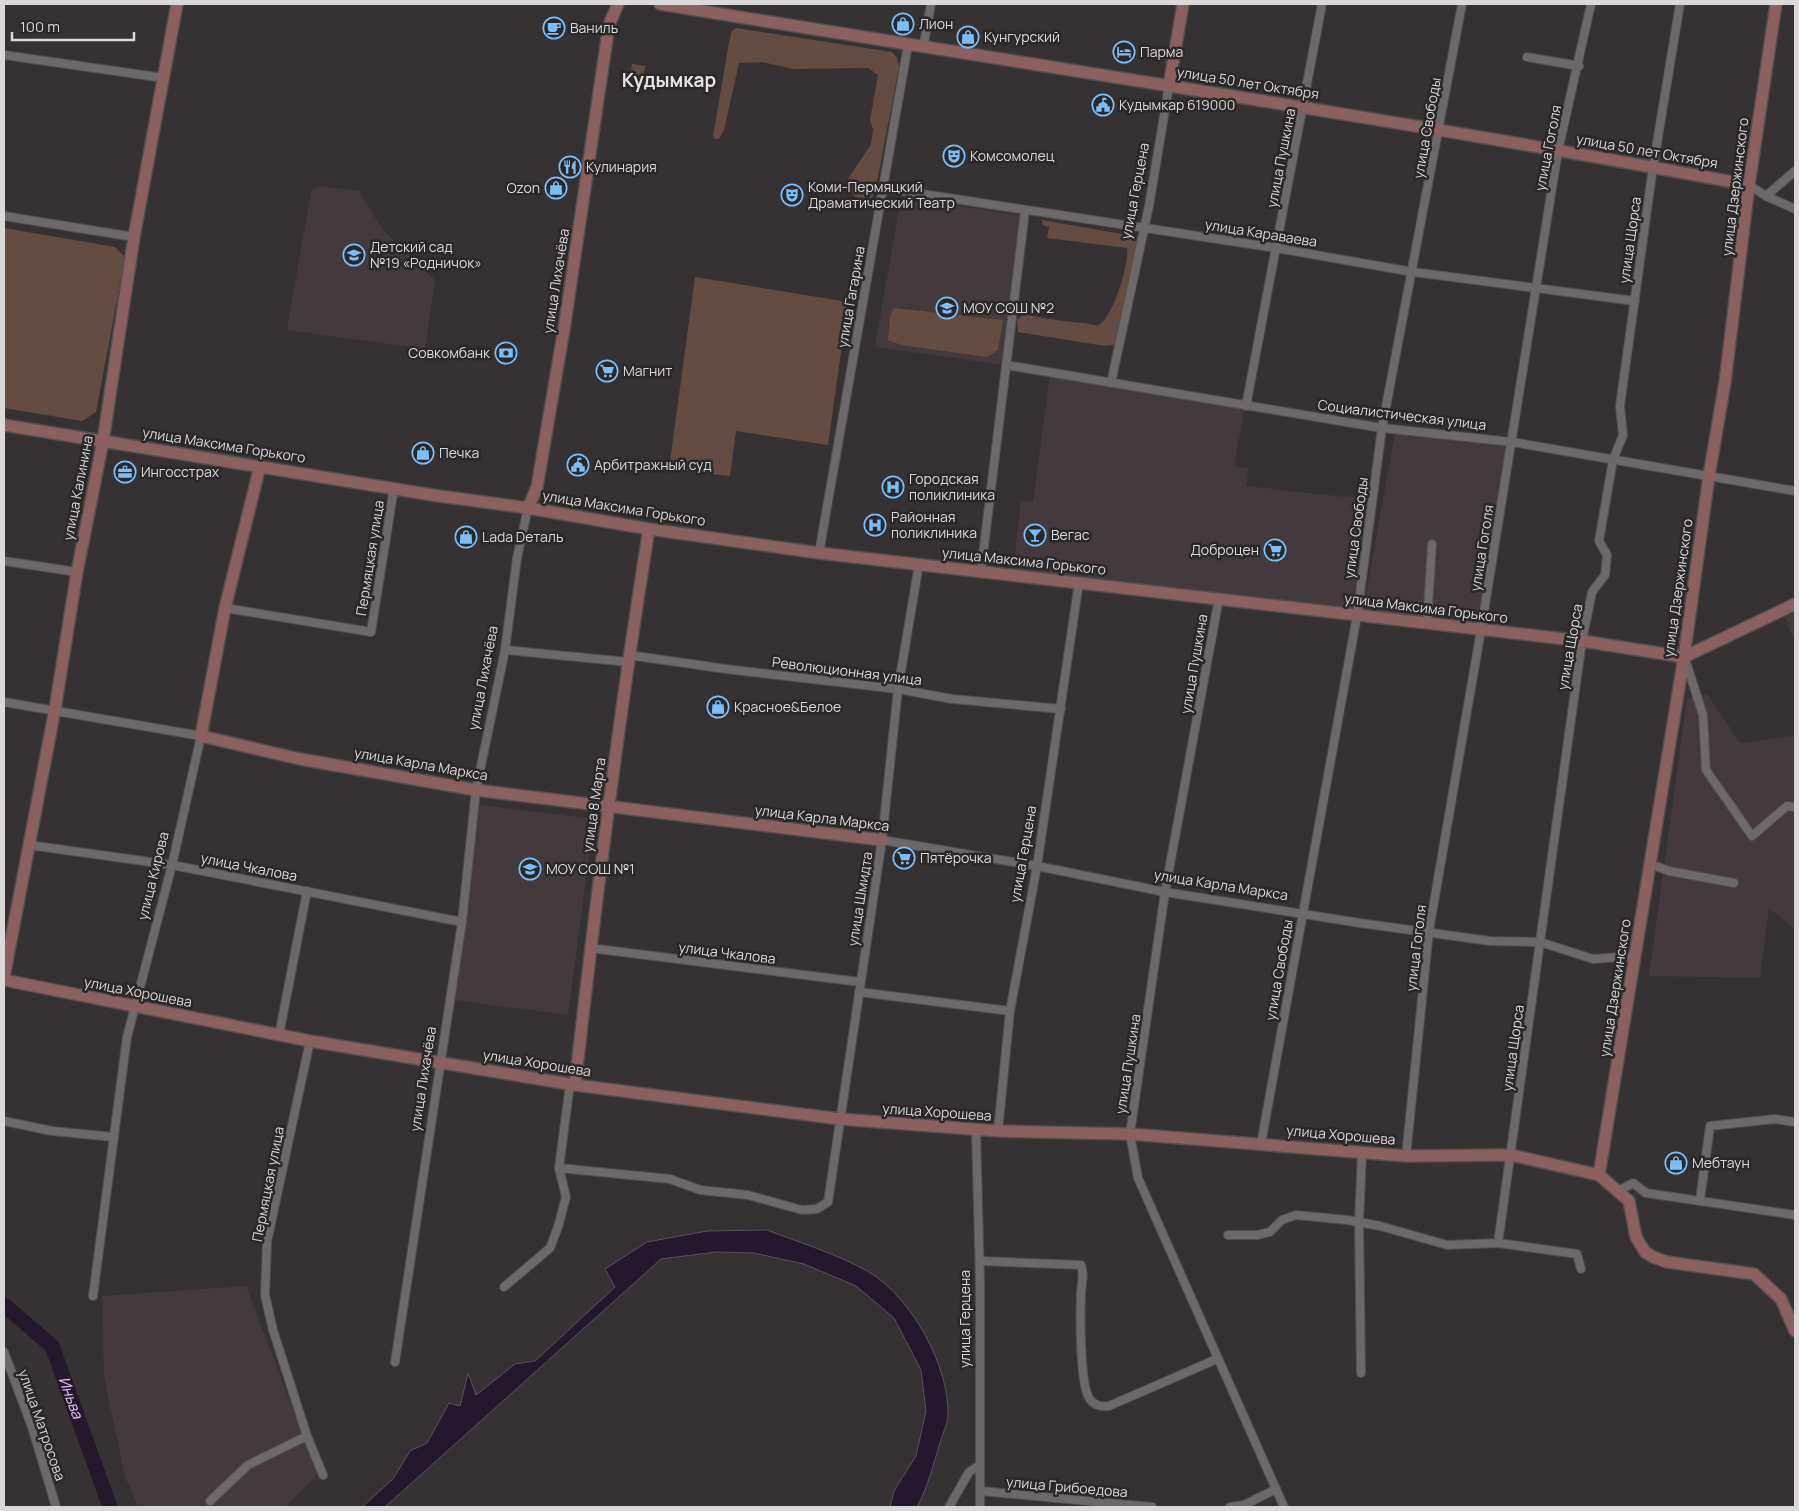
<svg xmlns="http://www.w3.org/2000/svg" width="1799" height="1511" font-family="Manrope,sans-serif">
<rect width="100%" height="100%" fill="#363233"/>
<g fill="#443a3d">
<polygon points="320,186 359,191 382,229 435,280 425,349 287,330 311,191"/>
<polygon points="901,197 1023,216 1003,365 875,347"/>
<polygon points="1050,374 1245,406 1234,466 1249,468 1246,486 1373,500 1357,611 1013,571 1021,501 1033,502"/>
<polygon points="1396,427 1509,444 1486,628 1363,611"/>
<polygon points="1795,610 1795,643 1784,615"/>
<polygon points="1707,694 1740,743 1795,736 1795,929 1769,908 1760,978 1649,976 1687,699"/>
<polygon points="480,805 594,819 568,1015 455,1000"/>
<polygon points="246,1286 308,1449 320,1471 286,1507 138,1507 125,1477 104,1377 102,1296"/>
</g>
<g fill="#644c42">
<polygon points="736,28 892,52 897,58 899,67 876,187 872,198 857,198 849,191 848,179 871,144 873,130 870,120 878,75 868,68 793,69 762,62 739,63 724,130 719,139 715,139 713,137 729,42 732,31"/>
<polygon points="632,64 645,66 643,80 630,78"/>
<path d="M 1042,220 L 1140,237 L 1119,340 L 1113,345 L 1105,346 L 1018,332 L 1017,319 L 1025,314 C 1045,319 1062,321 1083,323 C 1087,323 1094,326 1098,325 C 1112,321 1130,262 1127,248 L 1047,238 L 1049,227 L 1043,225 Z"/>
<polygon points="4,228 115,247 125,257 96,412 82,421 4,408"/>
<polygon points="695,277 848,302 828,445 736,431 730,476 669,469"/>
<polygon points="894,308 1003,320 998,350 987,357 901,345 888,340 890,316"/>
</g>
<path fill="#25172c" stroke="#5c5160" d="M 767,1230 C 801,1243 837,1254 869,1272 C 912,1298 950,1367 948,1417 C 947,1425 942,1435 940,1443 C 933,1465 928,1487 917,1507 L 890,1507 L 894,1491 L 916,1456 L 926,1411 L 921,1370 L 894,1318 L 856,1286 L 804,1264 L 754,1253 L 716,1252 L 661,1259 L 385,1507 L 362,1507 L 393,1479 L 410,1451 L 427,1443 L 449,1403 L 460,1406 L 468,1373 L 476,1395 L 515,1364 L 535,1361 L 615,1287 L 605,1269 L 647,1242 L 707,1231 Z"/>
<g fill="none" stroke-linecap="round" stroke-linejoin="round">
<path stroke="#25172c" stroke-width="15" id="s1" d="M 4,1305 L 52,1346 L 110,1507"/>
<g stroke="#524f4f" stroke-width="10">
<g id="street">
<polyline points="923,48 931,4"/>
<polyline points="4,55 164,78"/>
<polyline points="1527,57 1579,66"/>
<polyline points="1749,185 1766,196 1795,209"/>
<polyline points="883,188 1276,248 1413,272 1635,301"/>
<polyline points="1766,196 1795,171"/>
<polyline points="4,216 134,237"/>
<polyline points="1006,365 1382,428 1512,442 1795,491"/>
<polyline points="1111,383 1149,206 1169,86"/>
<polyline points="1246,406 1322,4"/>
<polyline points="819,553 908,45"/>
<polyline points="4,561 77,572"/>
<polyline points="981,571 1025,211"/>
<polyline points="1219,598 1165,892 1130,1134 1138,1178 1284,1507"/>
<polyline points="225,608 371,632 394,488"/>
<polyline points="1427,624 1432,544"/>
<polyline points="505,650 628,662"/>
<polyline points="629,655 726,669 898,689 952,699 1061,709"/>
<polyline points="1685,659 1703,715 1706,770 1752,836 1787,806 1795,807"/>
<polyline points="4,702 201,736 172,865 127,1037 93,1296"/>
<polyline points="882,840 1037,866 1165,892 1360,923 1490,941 1540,942 1593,959 1635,956"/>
<polyline points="29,845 172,865 462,922"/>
<polyline points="1650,864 1669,871 1734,883"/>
<polyline points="590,948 860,982"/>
<polyline points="859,992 1010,1011"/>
<polyline points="279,1035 307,891"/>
<polyline points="310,1041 267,1242 265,1295 273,1330 307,1436 323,1475"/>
<polyline points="4,1121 52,1131 114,1137"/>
<polyline points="976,1130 980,1282 980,1507"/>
<polyline points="998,1131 1010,1011 1037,866 1079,582"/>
<polyline points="1261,1144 1357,616 1382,428 1462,4"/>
<polyline points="1406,1156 1429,931 1481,630 1558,151 1591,4"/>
<polyline points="559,1168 670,1179 700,1190 748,1195 802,1210 817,1209 828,1202 882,840 898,689 919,564"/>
<polyline points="1618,1191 1633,1183 1646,1193 1795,1215"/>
<polyline points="1700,1200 1710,1126 1775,1119 1795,1122"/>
<polyline points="1228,1235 1257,1235 1270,1232 1282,1220 1296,1215 1347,1220 1380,1226 1447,1245 1498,1243 1577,1254 1581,1269"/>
<polyline points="1498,1243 1582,641 1592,592 1605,575 1607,555 1599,541 1613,460 1623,435 1620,406 1653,167 1680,4"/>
<path d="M 980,1261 L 1081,1265 C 1085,1275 1081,1284 1081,1295 C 1080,1315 1080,1383 1089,1398 C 1094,1406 1101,1407 1109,1406 L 1217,1359"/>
<polyline points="504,1287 550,1248 558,1227 566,1197 559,1168 570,1084"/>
<polyline points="4,1352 32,1427 56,1507"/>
<polyline points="395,1362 462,922 476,790 505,650 517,558 528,508"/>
<polyline points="1361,1373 1359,1222 1362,1153"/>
<polyline points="980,1491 1152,1507"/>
<polyline points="210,1501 248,1465 307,1436"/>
<polyline points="949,1507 969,1472 980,1465"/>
<polyline points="1230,1507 1244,1505 1276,1489"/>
</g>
</g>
<g stroke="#524f4f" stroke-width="14">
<g id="secondary">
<path d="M 660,4 C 1023,64 1387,117 1749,185"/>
<polyline points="1169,86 1183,4"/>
<polyline points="4,425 432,495 528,508 649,529 819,553 1582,641 1684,657 1795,604"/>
<polyline points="260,466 225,608 201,736 300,759 476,790 882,840"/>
<polyline points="528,508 537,487 565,323 609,25 618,4"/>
<polyline points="4,977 55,709 77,572 103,441 134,237 177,4"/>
<polyline points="4,980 310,1041 575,1085 840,1119 998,1131 1130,1134 1406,1156 1511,1155 1599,1175 1629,1201 1636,1237 1645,1252 1653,1257 1667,1262 1754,1274 1781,1299 1795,1331"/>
<path d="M 575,1085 C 596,899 619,714 649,529"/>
<polyline points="1599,1175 1684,657 1709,476 1725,382 1749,185 1776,4"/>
</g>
</g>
<use href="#street" stroke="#6d6869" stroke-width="8"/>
<use href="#secondary" stroke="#8c6061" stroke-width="11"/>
</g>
<defs>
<g id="shop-ring" transform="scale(1.125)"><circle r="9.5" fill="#2b2829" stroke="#7cbef9" stroke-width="1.5"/><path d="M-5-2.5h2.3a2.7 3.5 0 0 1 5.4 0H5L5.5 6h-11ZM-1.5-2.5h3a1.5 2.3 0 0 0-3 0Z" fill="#7cbef9"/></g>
<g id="cafe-ring" transform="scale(1.125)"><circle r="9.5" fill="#2b2829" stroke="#7cbef9" stroke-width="1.5"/><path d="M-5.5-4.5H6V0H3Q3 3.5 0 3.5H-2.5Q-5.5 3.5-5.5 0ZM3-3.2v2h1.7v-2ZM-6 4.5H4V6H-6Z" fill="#7cbef9"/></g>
<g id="hotel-ring" transform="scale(1.125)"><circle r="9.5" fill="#2b2829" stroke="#7cbef9" stroke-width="1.5"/><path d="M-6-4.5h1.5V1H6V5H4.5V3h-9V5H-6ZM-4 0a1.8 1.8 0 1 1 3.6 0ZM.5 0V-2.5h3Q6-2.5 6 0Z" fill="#7cbef9"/></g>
<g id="civic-ring" transform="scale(1.125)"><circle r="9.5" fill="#2b2829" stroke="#7cbef9" stroke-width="1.5"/><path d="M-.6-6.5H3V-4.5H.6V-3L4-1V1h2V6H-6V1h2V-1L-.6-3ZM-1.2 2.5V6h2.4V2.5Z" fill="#7cbef9"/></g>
<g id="theatre-ring" transform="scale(1.125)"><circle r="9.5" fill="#2b2829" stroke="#7cbef9" stroke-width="1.5"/><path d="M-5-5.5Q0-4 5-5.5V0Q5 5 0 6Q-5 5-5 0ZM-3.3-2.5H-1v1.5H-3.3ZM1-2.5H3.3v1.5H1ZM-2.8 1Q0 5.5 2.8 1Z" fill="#7cbef9"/></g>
<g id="restaurant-ring" transform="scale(1.125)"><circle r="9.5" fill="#2b2829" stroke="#7cbef9" stroke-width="1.5"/><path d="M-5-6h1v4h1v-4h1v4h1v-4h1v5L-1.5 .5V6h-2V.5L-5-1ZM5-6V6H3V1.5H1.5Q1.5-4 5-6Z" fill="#7cbef9"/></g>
<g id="school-ring" transform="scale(1.125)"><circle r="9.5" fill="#2b2829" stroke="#7cbef9" stroke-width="1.5"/><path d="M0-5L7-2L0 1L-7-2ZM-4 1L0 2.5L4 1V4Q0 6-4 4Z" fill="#7cbef9"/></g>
<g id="bank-ring" transform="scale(1.125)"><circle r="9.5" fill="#2b2829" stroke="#7cbef9" stroke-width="1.5"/><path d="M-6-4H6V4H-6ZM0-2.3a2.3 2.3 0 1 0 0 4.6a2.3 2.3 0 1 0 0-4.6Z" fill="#7cbef9"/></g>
<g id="supermarket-ring" transform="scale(1.125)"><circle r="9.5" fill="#2b2829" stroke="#7cbef9" stroke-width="1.5"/><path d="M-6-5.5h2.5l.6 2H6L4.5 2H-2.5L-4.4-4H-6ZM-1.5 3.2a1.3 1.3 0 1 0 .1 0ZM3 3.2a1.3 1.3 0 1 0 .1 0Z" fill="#7cbef9"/></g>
<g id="office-ring" transform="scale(1.125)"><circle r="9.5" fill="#2b2829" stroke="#7cbef9" stroke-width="1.5"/><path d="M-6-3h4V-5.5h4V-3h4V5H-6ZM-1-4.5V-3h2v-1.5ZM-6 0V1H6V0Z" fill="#7cbef9"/></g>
<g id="hospital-ring" transform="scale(1.125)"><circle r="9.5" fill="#2b2829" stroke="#7cbef9" stroke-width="1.5"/><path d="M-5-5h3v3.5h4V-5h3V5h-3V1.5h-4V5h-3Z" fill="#7cbef9"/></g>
<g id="bar-ring" transform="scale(1.125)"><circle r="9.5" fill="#2b2829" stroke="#7cbef9" stroke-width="1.5"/><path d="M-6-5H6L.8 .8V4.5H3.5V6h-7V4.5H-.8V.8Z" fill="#7cbef9"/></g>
</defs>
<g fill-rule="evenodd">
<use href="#shop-ring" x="903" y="24"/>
<use href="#cafe-ring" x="554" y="28"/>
<use href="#shop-ring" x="968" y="37"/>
<use href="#hotel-ring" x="1124" y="52"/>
<use href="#civic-ring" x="1103" y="105"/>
<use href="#theatre-ring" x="954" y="156"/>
<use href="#restaurant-ring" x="570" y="167"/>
<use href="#shop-ring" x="556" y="188"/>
<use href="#theatre-ring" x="792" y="195"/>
<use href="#school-ring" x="354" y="255"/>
<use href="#school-ring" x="947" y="308"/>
<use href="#bank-ring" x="506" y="353"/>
<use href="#supermarket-ring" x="607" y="371"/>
<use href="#shop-ring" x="423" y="453"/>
<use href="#civic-ring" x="578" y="465"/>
<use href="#office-ring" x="125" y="472"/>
<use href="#hospital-ring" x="893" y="487"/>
<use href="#hospital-ring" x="875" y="525"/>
<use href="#bar-ring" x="1035" y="535"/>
<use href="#shop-ring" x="466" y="537"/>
<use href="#supermarket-ring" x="1275" y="550"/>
<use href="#shop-ring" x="718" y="707"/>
<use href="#supermarket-ring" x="904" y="858"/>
<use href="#school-ring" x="530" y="869"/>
<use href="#shop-ring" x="1676" y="1163"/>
</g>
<g text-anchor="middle" stroke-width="5" stroke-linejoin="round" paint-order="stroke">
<g font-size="14" fill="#dbd8d9" stroke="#2b2829" text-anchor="start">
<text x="919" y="29">Лион</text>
<text x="570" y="33">Ваниль</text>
<text x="984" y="42">Кунгурский</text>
<text x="1140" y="57">Парма</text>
<text x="1119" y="110">Кудымкар 619000</text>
<text x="970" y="161">Комсомолец</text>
<text x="586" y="172">Кулинария</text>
<text x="808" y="192">Коми-Пермяцкий<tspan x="808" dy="16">Драматический Театр</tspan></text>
<text x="540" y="193" text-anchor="end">Ozon</text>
<text x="370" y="252">Детский сад<tspan x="370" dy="16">№19 «Родничок»</tspan></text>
<text x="963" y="313">МОУ СОШ №2</text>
<text x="490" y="358" text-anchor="end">Совкомбанк</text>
<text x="623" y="376">Магнит</text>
<text x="439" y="458">Печка</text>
<text x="594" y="470">Арбитражный суд</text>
<text x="141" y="477">Ингосстрах</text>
<text x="909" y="484">Городская<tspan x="909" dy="16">поликлиника</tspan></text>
<text x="891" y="522">Районная<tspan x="891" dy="16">поликлиника</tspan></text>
<text x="1051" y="540">Вегас</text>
<text x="482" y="542">Lada Dеталь</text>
<text x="1259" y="555" text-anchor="end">Доброцен</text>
<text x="734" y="712">Красное&amp;Белое</text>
<text x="920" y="863">Пятёрочка</text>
<text x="546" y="874">МОУ СОШ №1</text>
<text x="1692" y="1168">Мебтаун</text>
</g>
<g font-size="14" fill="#dbd8d9" stroke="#2b2829">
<text transform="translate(1248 83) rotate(9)" y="5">улица 50 лет Октября</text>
<text transform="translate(1427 128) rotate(-80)" y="5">улица Свободы</text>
<text transform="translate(1548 148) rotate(-79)" y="5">улица Гоголя</text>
<text transform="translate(1647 151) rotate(10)" y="5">улица 50 лет Октября</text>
<text transform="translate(1281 158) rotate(-79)" y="5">улица Пушкина</text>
<text transform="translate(1735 187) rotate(-83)" y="5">улица Дзержинского</text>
<text transform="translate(1135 191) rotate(-79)" y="5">улица Герцена</text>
<text transform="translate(1261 233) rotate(9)" y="5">улица Караваева</text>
<text transform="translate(1630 240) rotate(-82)" y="5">улица Щорса</text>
<text transform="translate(556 281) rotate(-81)" y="5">улица Лихачёва</text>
<text transform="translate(851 297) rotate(-80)" y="5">улица Гагарина</text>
<text transform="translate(1402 415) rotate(7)" y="5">Социалистическая улица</text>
<text transform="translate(224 445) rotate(9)" y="5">улица Максима Горького</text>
<text transform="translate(78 488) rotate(-79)" y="5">улица Калинина</text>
<text transform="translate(624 508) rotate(9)" y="5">улица Максима Горького</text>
<text transform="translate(1356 528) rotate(-82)" y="5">улица Свободы</text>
<text transform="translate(1482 548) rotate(-81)" y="5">улица Гоголя</text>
<text transform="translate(370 558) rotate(-81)" y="5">Пермяцкая улица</text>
<text transform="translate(1024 561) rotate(6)" y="5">улица Максима Горького</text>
<text transform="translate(1678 588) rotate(-82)" y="5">улица Дзержинского</text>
<text transform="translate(1426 608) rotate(7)" y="5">улица Максима Горького</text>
<text transform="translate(1570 647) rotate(-80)" y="5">улица Щорса</text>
<text transform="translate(1194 664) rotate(-80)" y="5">улица Пушкина</text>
<text transform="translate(847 671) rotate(7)" y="5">Революционная улица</text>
<text transform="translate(483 678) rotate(-79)" y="5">улица Лихачёва</text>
<text transform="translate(421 764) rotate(10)" y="5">улица Карла Маркса</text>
<text transform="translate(594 805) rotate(-82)" y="5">улица 8 Марта</text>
<text transform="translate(822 818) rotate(7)" y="5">улица Карла Маркса</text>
<text transform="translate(1023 854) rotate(-80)" y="5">улица Герцена</text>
<text transform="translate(249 867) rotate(11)" y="5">улица Чкалова</text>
<text transform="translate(153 876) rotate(-76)" y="5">улица Кирова</text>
<text transform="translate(1221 885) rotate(9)" y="5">улица Карла Маркса</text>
<text transform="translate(860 899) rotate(-81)" y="5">улица Шмидта</text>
<text transform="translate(1416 948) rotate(-83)" y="5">улица Гоголя</text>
<text transform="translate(727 953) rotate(7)" y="5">улица Чкалова</text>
<text transform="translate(1279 970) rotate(-80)" y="5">улица Свободы</text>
<text transform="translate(1615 988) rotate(-81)" y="5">улица Дзержинского</text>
<text transform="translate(138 992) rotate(11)" y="5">улица Хорошева</text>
<text transform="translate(1513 1048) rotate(-82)" y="5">улица Щорса</text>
<text transform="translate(537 1063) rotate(9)" y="5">улица Хорошева</text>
<text transform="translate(1128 1064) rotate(-81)" y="5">улица Пушкина</text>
<text transform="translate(423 1079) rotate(-81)" y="5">улица Лихачёва</text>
<text transform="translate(937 1112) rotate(4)" y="5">улица Хорошева</text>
<text transform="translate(1341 1135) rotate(5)" y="5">улица Хорошева</text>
<text transform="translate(268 1184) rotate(-79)" y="5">Пермяцкая улица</text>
<text transform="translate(965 1319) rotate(-90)" y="5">улица Герцена</text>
<text transform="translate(42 1425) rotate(71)" y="5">улица Матросова</text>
<text transform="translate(1067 1487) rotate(5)" y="5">улица Грибоедова</text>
</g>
<g font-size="15" font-style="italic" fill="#e5c5f5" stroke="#2b2829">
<text dy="5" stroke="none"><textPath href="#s1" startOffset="118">Иньва</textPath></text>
</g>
<g font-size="19" font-weight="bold" fill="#e7e2e3" stroke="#2b2829">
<text x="669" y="87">Кудымкар</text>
</g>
</g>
<rect width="1799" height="1511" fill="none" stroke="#dbd8d9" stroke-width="10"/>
<path d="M12 32v8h122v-8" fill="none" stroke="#dbd8d9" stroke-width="2.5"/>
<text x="20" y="32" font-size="15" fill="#dbd8d9" stroke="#2b2829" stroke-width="4" paint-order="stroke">100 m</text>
</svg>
